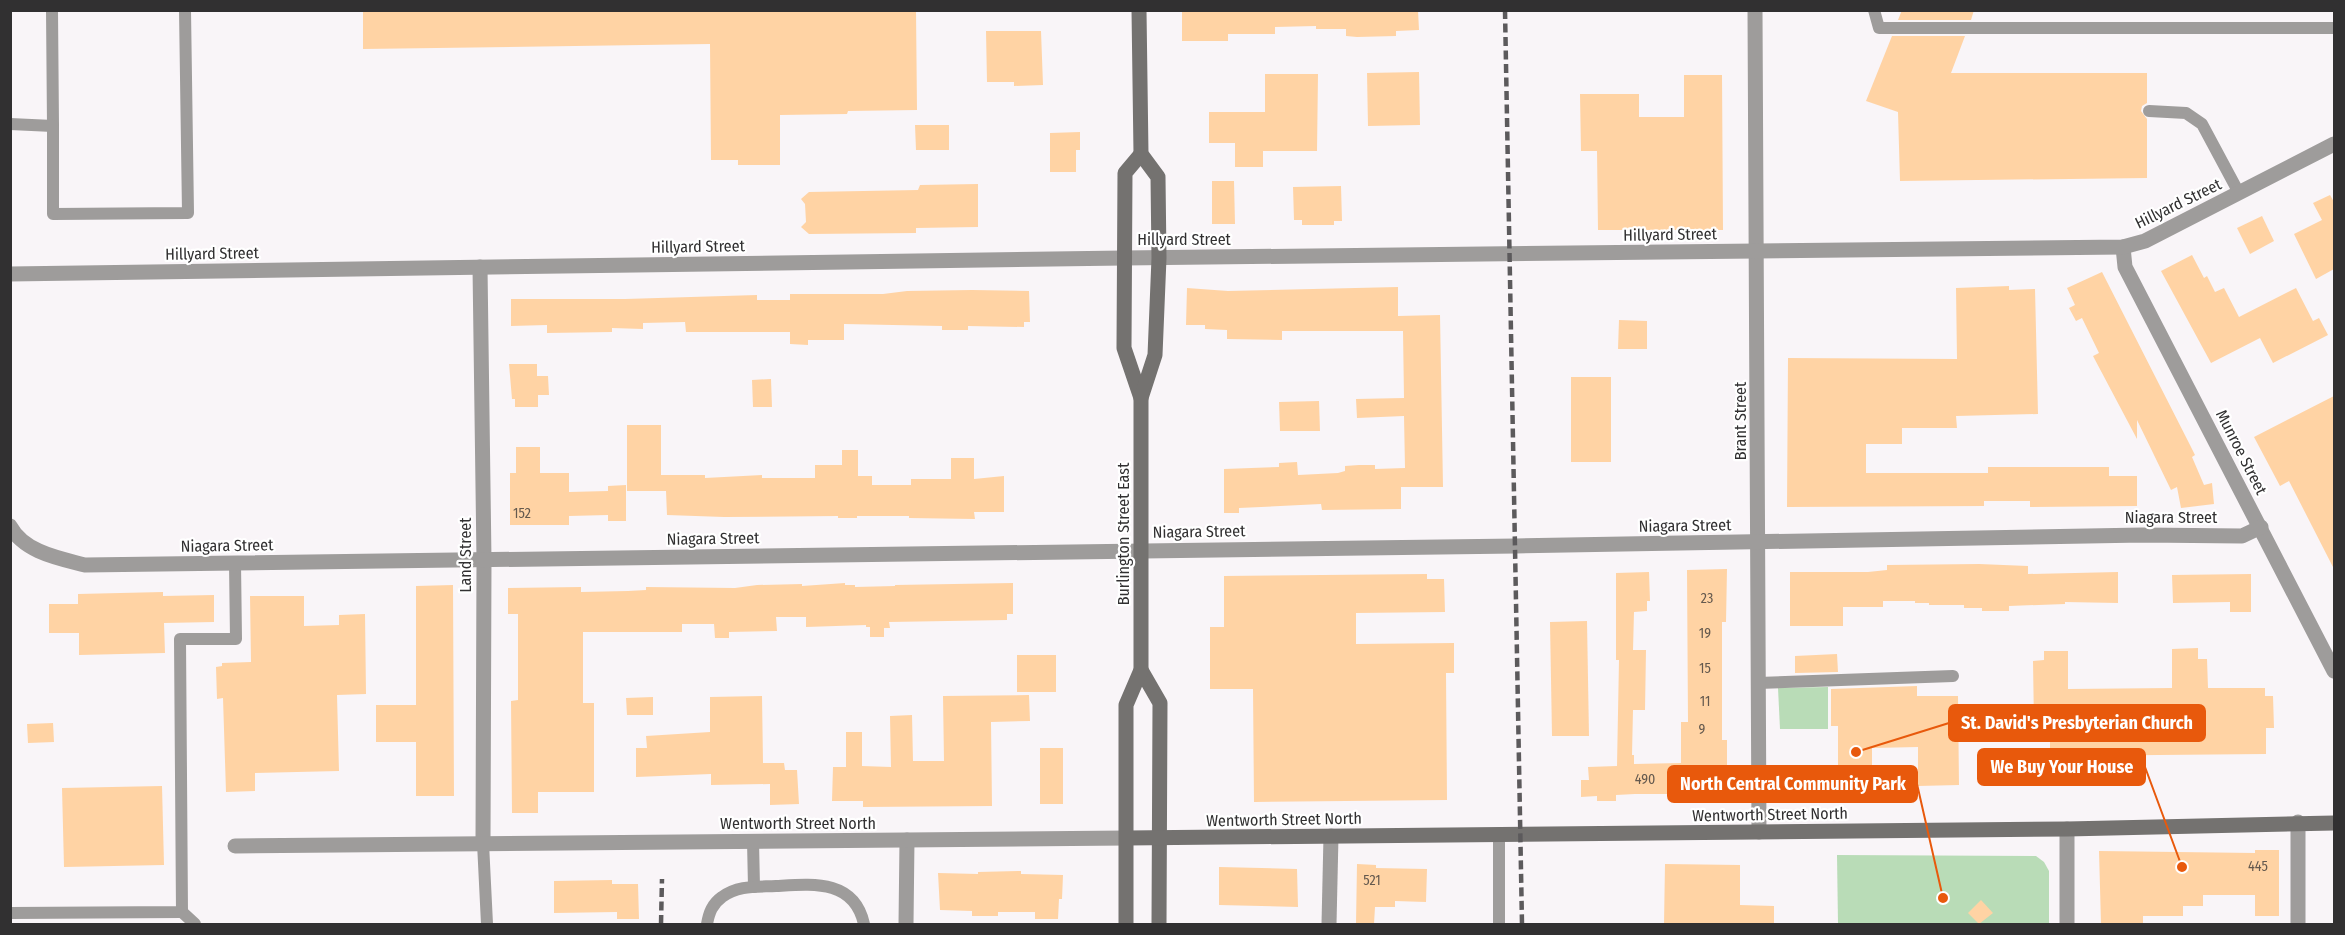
<svg xmlns="http://www.w3.org/2000/svg" width="2345" height="935" font-family="'Fira Sans Condensed',sans-serif">
<rect width="100%" height="100%" fill="#f9f5f8"/>
<g fill="#b9dcb7">
<polygon points="1828,687 1828,729 1780,729 1778,688"/>
<polygon points="1837,855 2036,856 2044,862 2049,871 2049,924 1838,924"/>
</g>
<g fill="#ffd3a4">
<polygon points="363,10 916,10 917,110 848,111 847,114 780,115 780,165 738,165 738,160 711,160 710,44 363,49"/>
<polygon points="1182,10 1418,10 1419,30 1396,31 1396,36 1357,37 1346,36 1346,29 1316,29 1316,26 1275,27 1275,34 1228,34 1228,41 1182,41"/>
<polygon points="1902,10 1974,10 1971,20 1898,20"/>
<polygon points="986,31 1041,31 1043,85 1014,86 1014,82 987,82"/>
<polygon points="1892,36 1965,36 1951,73 2147,73 2147,103 2142,106 2141,111 2147,119 2147,178 1900,181 1898,112 1866,101"/>
<polygon points="1419,72 1420,125 1368,126 1367,73"/>
<polygon points="1265,74 1318,74 1317,151 1263,151 1263,167 1235,167 1235,143 1209,143 1209,112 1265,112"/>
<polygon points="1684,75 1722,75 1723,230 1598,230 1597,151 1581,151 1580,94 1639,94 1639,117 1684,117"/>
<polygon points="915,125 949,125 949,150 916,150"/>
<polygon points="1080,132 1080,150 1076,150 1076,172 1050,172 1050,133"/>
<polygon points="1212,181 1234,181 1235,224 1212,224"/>
<polygon points="978,184 978,227 916,228 916,233 809,234 801,227 806,222 805,204 801,199 809,192 918,190 920,185"/>
<polygon points="1341,186 1342,221 1334,221 1334,225 1302,225 1302,220 1294,220 1293,187"/>
<polygon points="2330,195 2334,202 2334,269 2316,279 2294,234 2322,220 2313,203"/>
<polygon points="2262,216 2274,241 2250,254 2237,228"/>
<polygon points="2192,255 2204,278 2207,276 2215,292 2224,288 2239,317 2296,288 2313,321 2319,318 2328,335 2273,363 2260,338 2211,363 2161,271"/>
<polygon points="2102,272 2190,445 2195,455 2192,457 2204,485 2212,483 2214,504 2181,508 2177,487 2171,490 2137,420 2137,439 2093,356 2099,353 2082,318 2076,321 2069,308 2075,305 2067,288"/>
<polygon points="2009,286 2009,290 2035,289 2038,414 1956,416 1957,428 1902,428 1902,444 1866,444 1866,473 1988,473 1988,467 2109,467 2109,476 2137,476 2137,506 2030,507 2030,501 1984,501 1984,506 1787,507 1788,358 1957,359 1956,288"/>
<polygon points="1398,287 1398,316 1440,315 1443,487 1401,487 1401,509 1322,510 1321,504 1239,508 1239,513 1224,513 1224,469 1279,467 1279,463 1297,462 1298,475 1338,473 1345,471 1345,466 1359,465 1375,465 1375,469 1405,468 1404,416 1357,418 1356,399 1404,398 1403,331 1282,331 1282,340 1227,339 1227,330 1205,329 1205,325 1186,325 1187,288 1228,291"/>
<polygon points="972,290 1029,291 1030,322 1024,322 1024,327 968,326 968,330 942,330 942,326 844,324 844,340 808,340 808,345 790,344 790,332 686,332 685,322 643,323 643,329 612,328 612,332 547,333 547,325 511,326 511,299 625,299 757,295 757,300 790,300 790,294 883,294 907,291"/>
<polygon points="1619,320 1647,321 1647,349 1618,349"/>
<polygon points="509,364 537,364 537,376 548,376 549,395 538,395 538,407 515,407 515,399 512,399"/>
<rect x="1571" y="377" width="40" height="85"/>
<polygon points="771,379 772,407 753,407 752,380"/>
<polygon points="2334,396 2334,569 2289,481 2280,486 2254,437"/>
<polygon points="1319,401 1320,431 1280,431 1279,402"/>
<polygon points="627,425 661,425 661,475 705,475 705,478 762,475 762,478 815,478 815,465 842,465 842,450 858,450 858,476 872,476 872,485 911,485 911,479 951,479 951,458 974,458 974,479 1004,476 1004,512 974,512 975,519 909,518 909,516 857,516 857,518 838,518 838,516 724,517 667,515 666,491 627,491"/>
<polygon points="516,447 540,447 540,473 569,473 569,492 608,491 608,486 626,485 626,521 608,521 608,515 569,516 569,525 510,525 510,473 516,473"/>
<polygon points="1979,564 2028,566 2028,574 2118,572 2118,603 2065,602 2065,604 2009,606 2009,611 1982,611 1982,608 1964,608 1964,605 1929,605 1929,603 1915,603 1915,601 1883,601 1883,607 1843,607 1843,626 1790,626 1790,572 1868,572 1887,570 1887,565"/>
<polygon points="1727,569 1726,622 1722,622 1722,740 1727,740 1727,798 1690,798 1690,794 1635,794 1616,795 1616,801 1597,801 1597,796 1581,797 1581,780 1589,780 1588,767 1617,766 1619,660 1616,660 1616,573 1649,572 1650,601 1647,601 1647,611 1634,612 1633,650 1646,650 1645,710 1633,710 1632,755 1634,755 1634,764 1681,763 1681,722 1688,722 1687,570"/>
<polygon points="1427,574 1427,579 1444,579 1445,612 1356,613 1356,644 1454,643 1454,673 1446,673 1447,800 1254,802 1253,689 1210,689 1210,627 1224,627 1224,576"/>
<polygon points="2251,574 2251,612 2230,612 2230,602 2173,603 2172,575"/>
<polygon points="845,583 845,585 855,585 855,587 895,586 895,585 1013,583 1013,614 1007,614 1007,620 889,622 890,628 884,628 884,637 870,637 870,627 866,627 866,625 806,627 806,617 776,617 777,631 729,632 729,638 715,638 714,624 682,624 682,632 583,632 583,703 594,703 594,792 538,792 538,813 512,813 511,701 518,700 518,614 508,614 508,588 581,587 581,592 628,591 646,590 646,587 735,588 757,585 802,584 802,586"/>
<polygon points="453,585 454,796 416,796 416,742 376,742 376,705 416,705 416,586"/>
<polygon points="163,592 163,596 214,595 214,622 164,623 165,653 79,655 79,633 49,633 49,604 78,604 78,594"/>
<polygon points="250,596 304,596 304,626 339,625 339,615 365,614 366,694 337,695 339,771 255,773 255,791 226,792 223,698 217,699 216,667 222,666 222,663 251,662"/>
<polygon points="1587,621 1589,736 1552,736 1550,622"/>
<polygon points="2198,648 2198,659 2207,659 2208,688 2265,688 2265,696 2273,696 2274,728 2266,728 2266,754 2050,756 2050,725 2034,725 2033,661 2044,660 2044,651 2068,651 2068,689 2172,688 2172,649"/>
<polygon points="1837,654 1838,672 1795,673 1795,656"/>
<rect x="1017" y="655" width="39" height="37"/>
<polygon points="1917,686 1917,696 1958,696 1959,785 1918,786 1918,747 1872,748 1872,779 1838,780 1838,726 1831,726 1831,689"/>
<polygon points="1029,695 1030,721 991,722 992,806 863,807 863,801 832,801 833,767 846,767 846,732 862,732 862,766 891,767 890,716 912,715 913,761 944,761 943,696"/>
<polygon points="762,696 763,763 784,763 785,770 797,770 799,804 770,805 770,784 711,785 711,774 636,777 636,748 647,748 646,736 710,732 710,697"/>
<polygon points="653,697 653,715 627,715 626,698"/>
<polygon points="53,723 54,742 28,743 27,724"/>
<rect x="1040" y="748" width="23" height="56"/>
<polygon points="162,786 164,865 64,867 62,788"/>
<polygon points="2255,850 2279,850 2279,916 2255,916 2255,895 2203,895 2203,906 2183,906 2183,916 2143,916 2143,924 2101,924 2099,851 2255,853"/>
<polygon points="1357,864 1376,865 1376,868 1427,869 1426,902 1395,901 1395,907 1375,907 1374,924 1356,924"/>
<polygon points="1665,864 1740,865 1740,905 1774,906 1774,924 1664,924"/>
<polygon points="1219,867 1297,869 1298,907 1219,905"/>
<polygon points="1021,871 1021,874 1063,875 1062,899 1059,899 1058,919 1035,919 1035,912 998,912 998,916 972,916 972,911 940,910 938,873 978,874 978,872"/>
<polygon points="612,880 612,884 638,884 639,919 617,919 617,912 554,913 554,881"/>
<polygon points="1981,900 1993,913 1979,924 1968,913"/>
</g>
<g fill="none" stroke-linecap="round" stroke-linejoin="round">
<g stroke="#9e9c9b" stroke-width="12">
<polyline points="52,10 53,126"/>
<polyline points="1874,10 1879,28 2334,28"/>
<polyline points="2149,111 2186,113 2202,124 2239,193"/>
<polyline points="10,124 53,126 53,214 188,213 185,10"/>
<polyline points="1758,683 1953,676"/>
<polyline points="753,841 754,887"/>
<polyline points="483,843 487,924"/>
<polyline points="182,912 195,924"/>
<polyline points="10,913 182,912 180,639 236,639 235,563"/>
<path d="M 707,924 C 709,913 712,904 722,897 C 738,885 757,887 776,886 C 812,884 854,879 864,924"/>
<polyline points="1499,924 1499,834"/>
</g>
<g stroke="#9e9c9b" stroke-width="15">
<polyline points="1755,10 1759,832"/>
<polyline points="2123,247 2125,267 2334,671"/>
<polyline points="480,267 484,560 483,843"/>
<polyline points="10,274 1124,258 2123,247 2145,241 2334,144"/>
<path d="M 10,526 C 24,552 58,558 85,565 L 1516,546 L 2143,535 L 2242,536 L 2261,527"/>
<polyline points="2298,822 2298,924"/>
<polyline points="906,924 907,840"/>
<polyline points="1329,924 1331,836"/>
<polyline points="2067,924 2067,829"/>
</g>
<polyline stroke="#9e9c9b" stroke-width="15" points="235,846 1127,838"/>
<g stroke="#747270" stroke-width="15">
<polyline points="1141,398 1124,348 1125,173 1141,154"/>
<polyline points="1141,670 1160,703 1159,924"/>
<polyline points="1127,838 2067,829 2334,823"/>
<polyline points="1126,924 1126,705 1141,670 1141,398 1155,355 1159,258 1158,177 1141,154 1139,10"/>
</g>
<g stroke="#5c5a5c" stroke-width="4.5" stroke-dasharray="9 4.5" stroke-linecap="butt">
<polyline points="1505,10 1522,924"/>
<polyline points="661,924 662,879"/>
</g>
</g>
<g text-anchor="middle" stroke-width="4.5" stroke-linejoin="round" paint-order="stroke">
<g font-size="14" fill="#64594e">
<text x="522" y="518">152</text>
<text x="1707" y="603">23</text>
<text x="1705" y="638">19</text>
<text x="1705" y="673">15</text>
<text x="1705" y="706">11</text>
<text x="1702" y="734">9</text>
<text x="1645" y="784">490</text>
<text x="2258" y="871">445</text>
<text x="1372" y="885">521</text>
</g>
<g font-size="16" fill="#313031" stroke="#fff">
<text transform="translate(2178 203) rotate(-26)" y="6">Hillyard Street</text>
<text transform="translate(1670 234) rotate(-1)" y="6">Hillyard Street</text>
<text x="1184" y="245">Hillyard Street</text>
<text transform="translate(698 246) rotate(-1)" y="6">Hillyard Street</text>
<text transform="translate(212 253) rotate(-1)" y="6">Hillyard Street</text>
<text transform="translate(1740 421) rotate(-90)" y="6">Brant Street</text>
<text transform="translate(2242 452) rotate(63)" y="6">Munroe Street</text>
<text x="2171" y="523">Niagara Street</text>
<text transform="translate(1685 525) rotate(-1)" y="6">Niagara Street</text>
<text transform="translate(1199 531) rotate(-1)" y="6">Niagara Street</text>
<text transform="translate(1123 534) rotate(-90)" y="6">Burlington Street East</text>
<text transform="translate(713 538) rotate(-1)" y="6">Niagara Street</text>
<text transform="translate(227 545) rotate(-1)" y="6">Niagara Street</text>
<text transform="translate(465 555) rotate(-90)" y="6">Land Street</text>
<text transform="translate(1770 814) rotate(-1)" y="6">Wentworth Street North</text>
<text transform="translate(1284 819) rotate(-1)" y="6">Wentworth Street North</text>
<text x="798" y="829">Wentworth Street North</text>
</g>
</g>
<path fill="none" stroke="#e8590c" stroke-width="2" d="M1856 752L1949 723M2182 867L2145 767M1943 898L1917 784"/>
<g fill="#e8590c" stroke="#fff" stroke-width="2">
<circle cx="1856" cy="752" r="6"/>
<circle cx="2182" cy="867" r="6"/>
<circle cx="1943" cy="898" r="6"/>
</g>
<g fill="#e8590c" stroke="#e8590c" stroke-width="2">
<rect x="1949" y="705" width="256" height="36" rx="6"/>
<rect x="1978" y="749" width="167" height="36" rx="6"/>
<rect x="1668" y="766" width="249" height="36" rx="6"/>
</g>
<g font-size="18" text-anchor="middle" font-weight="bold" fill="#fff">
<text x="2077" y="729">St. David's Presbyterian Church</text>
<text x="2062" y="773">We Buy Your House</text>
<text x="1793" y="790">North Central Community Park</text>
</g>
<rect width="2345" height="935" fill="none" stroke="#313031" stroke-width="24"/>
</svg>
